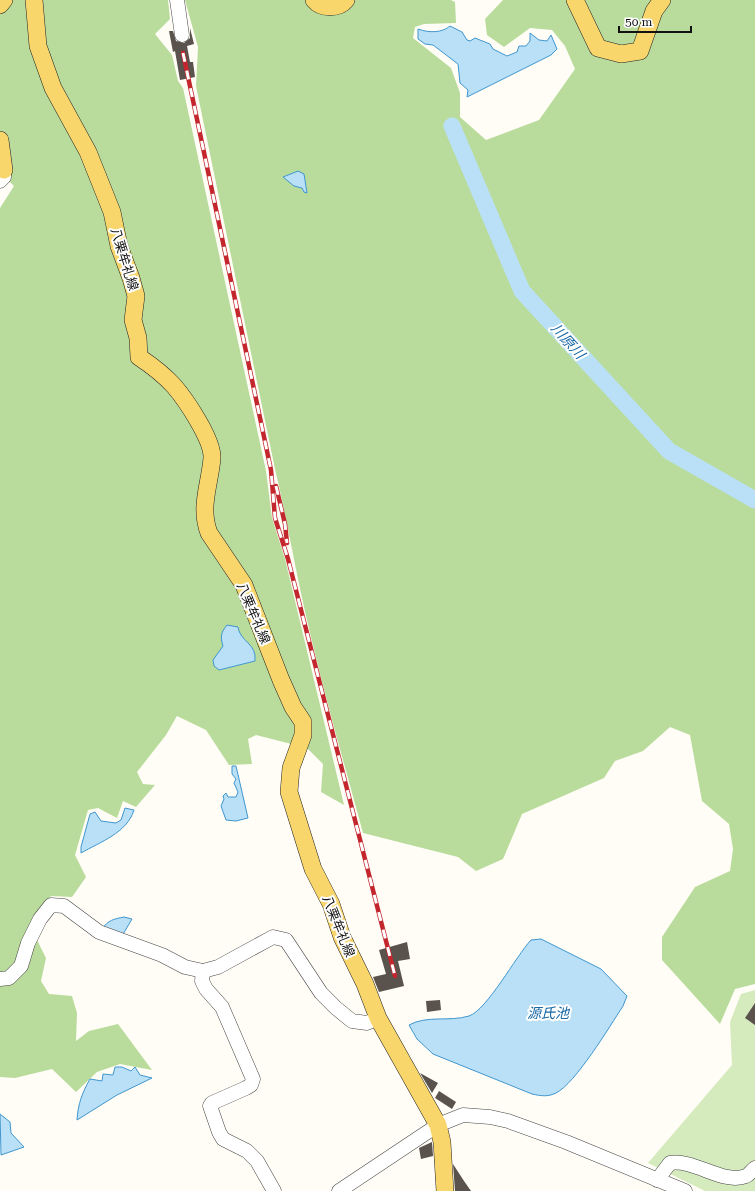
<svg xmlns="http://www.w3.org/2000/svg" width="755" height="1191" font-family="'Roboto Serif','Noto Sans JP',serif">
<rect width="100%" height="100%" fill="#fffdf5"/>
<polygon fill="#d5ebbd" points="755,990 755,1191 705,1191 648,1163 732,1065 730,1022 741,994"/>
<g fill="#b9dc9c">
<polygon points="0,0 168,0 170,19 155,34 172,55 178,81 183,88 266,471 272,518 285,559 344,805 321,792 323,764 307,748 256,735 248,739 252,764 229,765 206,730 177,716 166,735 137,772 143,784 155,785 136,807 123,801 117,818 98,808 88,810 75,855 86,877 72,897 51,896 31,928 46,958 41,981 49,994 72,996 77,1013 76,1041 89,1031 118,1024 152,1070 120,1064 97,1072 76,1092 52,1069 15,1078 0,1077 0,208 14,186 0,172"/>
<path d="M 185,0 L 451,0 L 455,2 L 456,23 L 424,24 L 415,27 L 413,38 L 451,68 L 460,93 L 460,117 L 486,140 L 539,120 L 575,69 L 565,46 L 552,30 L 530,28 L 504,47 L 487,35 L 485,19 L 503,0 L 755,0 L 755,984 L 735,989 L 720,1024 L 662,960 L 662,937 L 695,887 L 730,871 L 733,849 L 729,824 L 702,801 L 690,735 L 670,727 L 643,751 L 615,761 L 604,778 L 522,814 L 503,859 L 476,871 L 458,857 L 363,833 C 338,741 311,648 293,554 C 287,526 282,497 275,469 L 196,86 L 198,47 Z"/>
</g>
<g fill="#b9e0f7" stroke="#3f96cf">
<path d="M 450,26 L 462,32 L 467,40 L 470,41 L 475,38 L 490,44 L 493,49 L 507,56 L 517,52 L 519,46 L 526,46 L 530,41 L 530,33 L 539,40 L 547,41 L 551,35 L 557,49 L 551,55 L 467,97 L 468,90 L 460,83 L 458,64 L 433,45 L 425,44 L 418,39 L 418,29 C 429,33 442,33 450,26 Z"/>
<polygon points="298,171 304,174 307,193 304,192 302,188 294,186 283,177"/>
<path d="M 227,625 L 238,627 C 240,642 257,643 255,661 L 219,670 L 214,666 L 213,660 L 223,646 C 220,637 221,632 227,625 Z"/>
<polygon points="232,766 236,766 248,818 236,821 226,820 221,806 224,799 223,796 226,793 228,797 236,797 238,792 234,783 236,779 232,774"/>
<path d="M 125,808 L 134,810 C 127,833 100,842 81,853 L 81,847 L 90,814 L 95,812 L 101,821 L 116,823 L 121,820 Z"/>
<path d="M 124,917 L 132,919 L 122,936 L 102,929 C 108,920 114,919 124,917 Z"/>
<path d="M 541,939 L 601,969 L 627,996 L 623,1006 C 610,1026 575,1084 556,1093 C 548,1097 541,1096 532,1094 L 433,1054 L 417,1039 L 409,1025 C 427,1015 449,1022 469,1016 C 487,1010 516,956 531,940 Z"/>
<path d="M 115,1067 L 122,1067 L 131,1071 L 135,1067 L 140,1075 L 152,1078 L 117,1095 L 77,1120 C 78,1104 82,1093 90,1079 L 102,1081 L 103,1074 L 113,1075 Z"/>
<polygon points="0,1114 10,1122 11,1133 24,1147 1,1155"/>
</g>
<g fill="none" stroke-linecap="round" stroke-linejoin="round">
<polyline stroke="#b9e0f7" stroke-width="17" points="452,126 522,291 669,451 755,500"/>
</g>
<g fill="#5a524d">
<polygon points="190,28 194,44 187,46 190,62 193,62 195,77 180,80 175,51 173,52 169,31 173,31 176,41 184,43 190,38"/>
<polygon points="407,942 410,959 398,961 404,986 379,992 373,977 386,974 379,950"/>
<polygon points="440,1000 441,1010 427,1012 426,1001"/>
<polygon points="755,1003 755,1025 745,1018"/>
<polygon points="420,1073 438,1083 432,1093"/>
<polygon points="439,1091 456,1102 452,1109 435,1098"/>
<polygon points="432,1142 433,1156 421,1159 419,1148"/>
<polygon points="453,1164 464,1181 471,1191 455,1191"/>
</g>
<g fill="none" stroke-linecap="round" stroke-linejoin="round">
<g stroke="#444" stroke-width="15">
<g id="minor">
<polyline points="177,0 182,35"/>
<polyline points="0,181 4,177 4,170"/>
<polyline points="203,971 202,981 206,989 222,1007 253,1079 251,1085 246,1088 212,1103 210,1106 219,1132 223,1139 247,1151 257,1161 274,1191"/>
<polyline points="0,979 9,978 21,966 28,943 40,919 51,905 64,906 99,932 162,955 185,967 203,971 218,967 273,937 286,940 321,993 336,1008 352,1021 367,1023 378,1018"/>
<path d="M 657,1180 L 670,1163 C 695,1159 723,1185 746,1176 C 749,1175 752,1170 755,1168"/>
<polyline points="339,1191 438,1125 463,1115 490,1117 508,1121 566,1142 685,1191"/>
</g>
</g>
<g stroke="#222" stroke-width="18">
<g id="major">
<path d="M 34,0 L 38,46 L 53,88 L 88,152 L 112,212 L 119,246 L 131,278 L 136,296 L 133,320 L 138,338 L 139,357 C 151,365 164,375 174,386 C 186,400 213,440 212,458 C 210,484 199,507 209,533 L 244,585 L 281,680 L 293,707 L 303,722 L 303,735 L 291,768 L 289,792 L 313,869 L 331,904 L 342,937 L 365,984 L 378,1018 L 438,1125 L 442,1142 L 445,1191"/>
<path d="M 314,0 C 321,9 339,9 346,0"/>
<polyline points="575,0 598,48 621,54 640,51 654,11 662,0"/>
<polyline points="0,5 4,0"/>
<polyline points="0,140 4,170"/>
</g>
</g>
<use href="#minor" stroke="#fff" stroke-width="14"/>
<use href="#major" stroke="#f9d66b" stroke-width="17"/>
<g stroke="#c4262e" stroke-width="4.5">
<g id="rail">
<polyline points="183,53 271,470 275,518 288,559 395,976"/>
<polyline points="276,486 285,524 287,543"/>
</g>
</g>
<use href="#rail" stroke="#fff" stroke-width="3" stroke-dasharray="9" stroke-linecap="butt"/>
</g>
<g text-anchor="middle" stroke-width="4" stroke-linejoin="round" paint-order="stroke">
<g font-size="13" fill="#111" stroke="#fff">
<text transform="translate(125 259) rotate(73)" y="5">八栗牟礼線</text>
<text transform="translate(254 613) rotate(67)" y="5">八栗牟礼線</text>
<text transform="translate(339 926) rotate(68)" y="5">八栗牟礼線</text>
</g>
<g font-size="14" font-style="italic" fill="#1768a6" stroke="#fff">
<text transform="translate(568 341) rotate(48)" y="5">川原川</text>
<text x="548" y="1018">源氏池</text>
</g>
</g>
<path d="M619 26v6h72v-6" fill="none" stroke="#111111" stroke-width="2"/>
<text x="625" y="26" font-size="12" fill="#111111" stroke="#ffffff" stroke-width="3" paint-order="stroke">50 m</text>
</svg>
